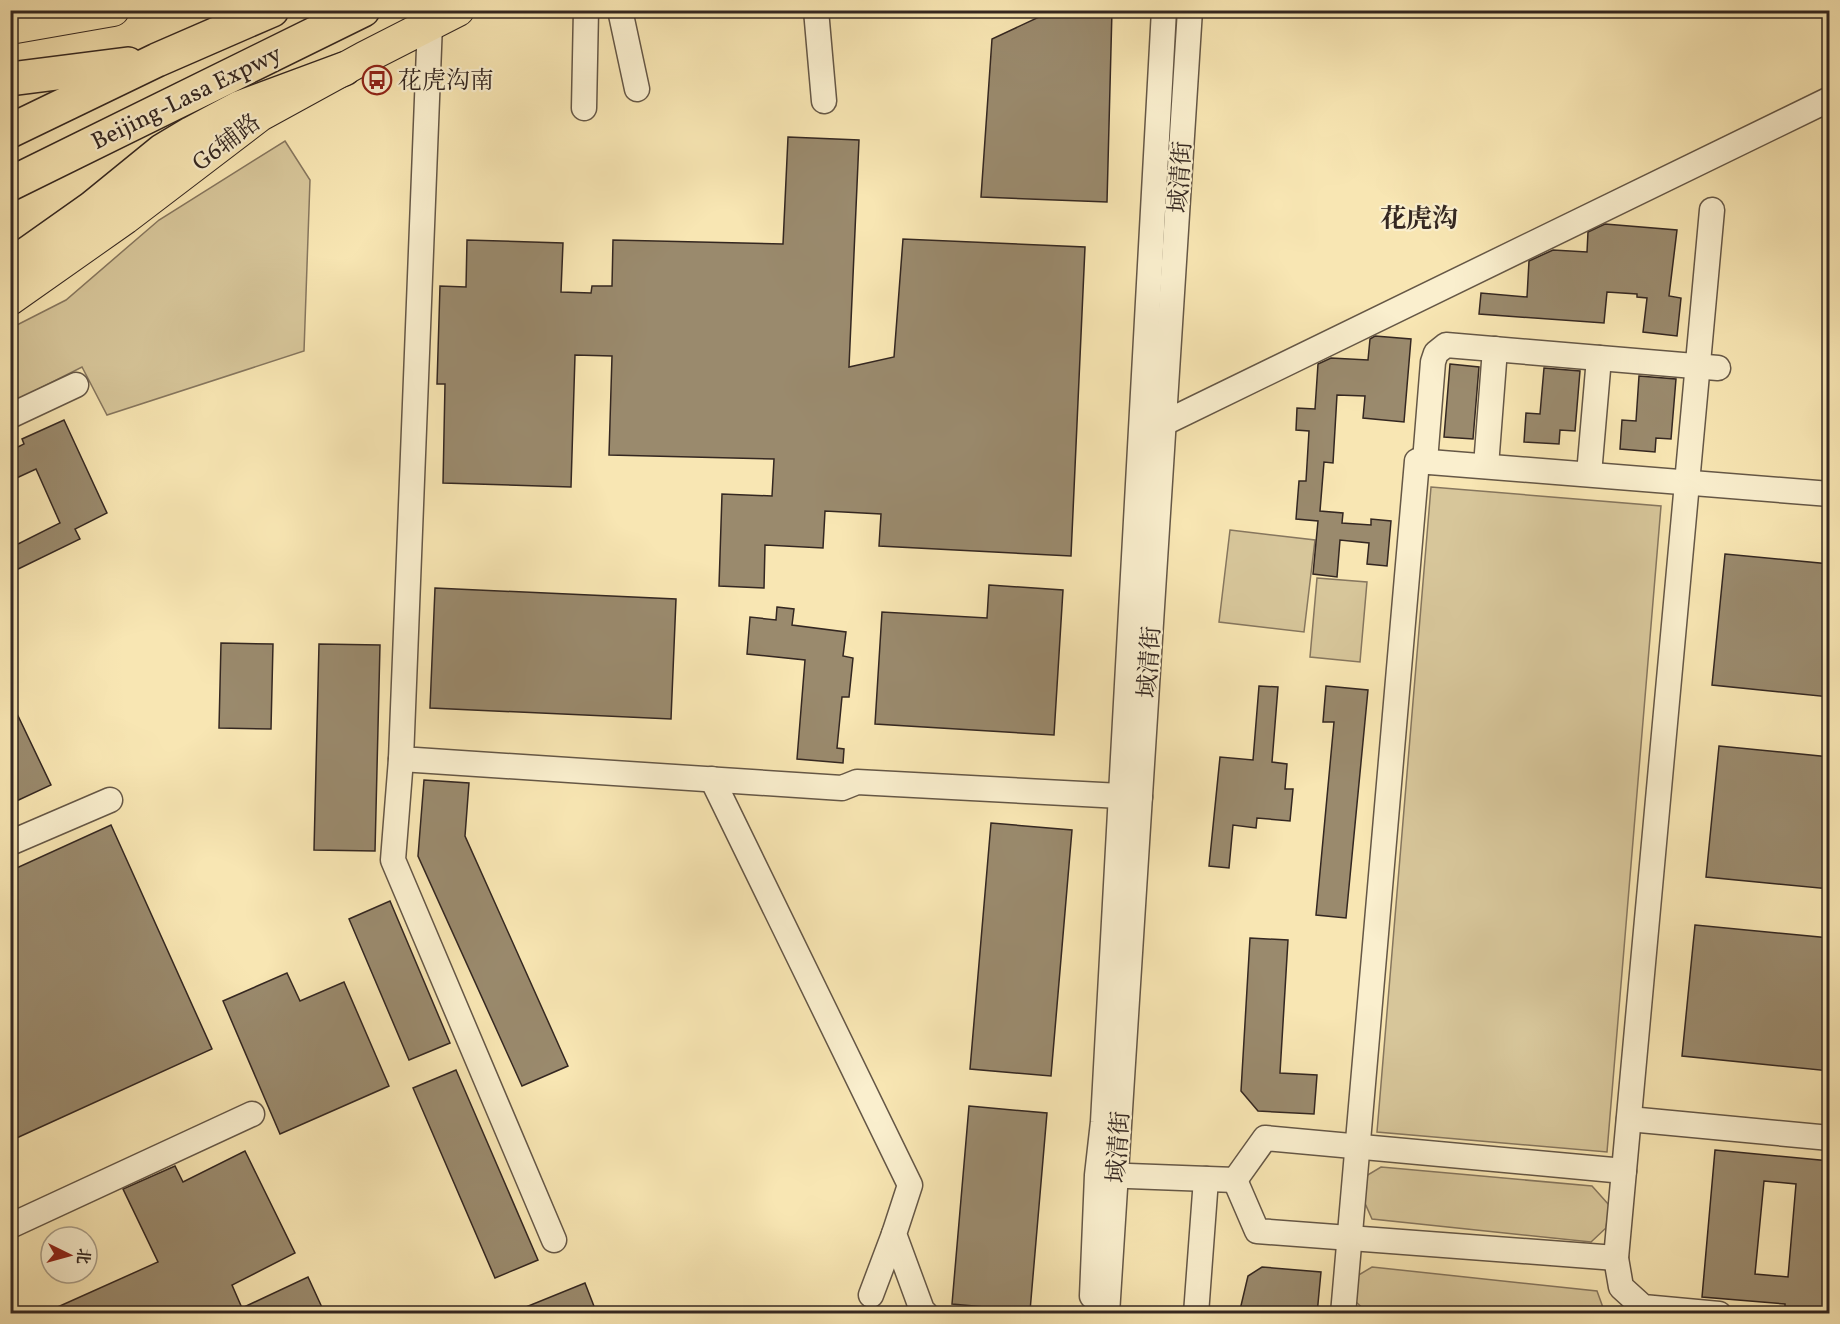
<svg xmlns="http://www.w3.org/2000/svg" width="1840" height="1324" font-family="Vollkorn,'Noto Serif SC',serif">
<rect width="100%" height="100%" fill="#f8e6b3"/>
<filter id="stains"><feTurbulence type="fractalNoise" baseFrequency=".00333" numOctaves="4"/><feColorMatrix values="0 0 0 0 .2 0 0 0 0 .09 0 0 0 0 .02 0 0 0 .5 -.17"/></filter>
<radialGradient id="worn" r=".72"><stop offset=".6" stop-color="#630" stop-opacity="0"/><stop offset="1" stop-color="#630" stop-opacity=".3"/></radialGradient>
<g fill="#d7c69a" stroke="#86765e" stroke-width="1.5">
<polygon points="285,141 310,180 304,351 107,415 82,367 11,403 11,328 66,300 159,220"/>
<polygon points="1431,487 1661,506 1607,1152 1377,1132"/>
<polygon points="1230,530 1315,540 1304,632 1219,622"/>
<polygon points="1317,578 1367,582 1360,662 1310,657"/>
<polygon points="1381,1167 1592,1186 1609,1205 1606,1228 1591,1242 1372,1219 1364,1201 1366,1176"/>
<polygon points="1372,1267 1597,1291 1605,1313 1369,1314 1356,1302 1357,1276"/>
</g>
<g fill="#9a8a6d" stroke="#342721" stroke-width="1.5" fill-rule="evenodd">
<polygon points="1054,10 1112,10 1107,202 981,197 992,39"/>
<polygon points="788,137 859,140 849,367 894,357 903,239 1085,247 1071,556 879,546 881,514 825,511 823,548 765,545 764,588 719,586 722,494 772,496 774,459 609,455 612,356 575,355 571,487 443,483 445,384 437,384 440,286 466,287 467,240 563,243 561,292 591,293 592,286 612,286 613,240 783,244"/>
<polygon points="1605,224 1677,230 1669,296 1681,298 1677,336 1643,332 1647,298 1637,297 1637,294 1607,292 1604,323 1479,314 1481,293 1527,297 1529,261 1553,250 1587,252 1588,232"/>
<polygon points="1375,336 1411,339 1404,422 1363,418 1365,396 1337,395 1333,463 1324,462 1320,511 1343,513 1342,523 1371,525 1371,519 1391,521 1387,566 1367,564 1369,543 1340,540 1337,577 1313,574 1318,521 1296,519 1299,481 1306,481 1309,431 1296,430 1297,408 1315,409 1318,364 1331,358 1368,360 1370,339"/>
<polygon points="1450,364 1479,367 1473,439 1444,437"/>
<polygon points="1544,368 1580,371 1575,431 1560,430 1559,444 1524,442 1526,413 1540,414"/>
<polygon points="1639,376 1676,379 1671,439 1656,438 1655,452 1620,449 1622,420 1636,421"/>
<polygon points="64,420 107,513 75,529 80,539 10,573 10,548 60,523 36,469 10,481 10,451 24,444 22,439"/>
<polygon points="1725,554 1830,564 1830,697 1712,685"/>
<polygon points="989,585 1063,590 1054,735 875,724 882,612 987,618"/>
<polygon points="435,588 676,599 671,719 430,708"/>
<polygon points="777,607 794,609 792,625 846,632 843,656 853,658 849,697 842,697 837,748 844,749 843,763 797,759 805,660 747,654 750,617 776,620"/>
<polygon points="221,643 273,644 271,729 219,728"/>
<polygon points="319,644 380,645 375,851 314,850"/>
<polygon points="1259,686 1278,687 1272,762 1287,764 1285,789 1293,789 1290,821 1257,818 1256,828 1233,825 1229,868 1209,866 1220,757 1253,760"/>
<polygon points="1326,686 1368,690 1346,918 1316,915 1334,722 1323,722"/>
<polygon points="10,699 51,785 10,804"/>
<polygon points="1719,746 1830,757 1830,889 1706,877"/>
<polygon points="424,780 469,783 465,836 568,1066 522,1086 418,856"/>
<polygon points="991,823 1072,830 1051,1076 970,1069"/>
<polygon points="111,825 212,1049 10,1141 10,871"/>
<polygon points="390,901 450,1043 409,1060 349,919"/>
<polygon points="1695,925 1830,938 1830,1071 1682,1056"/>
<polygon points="1250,938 1288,940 1280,1073 1317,1075 1314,1114 1258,1111 1241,1091"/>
<polygon points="287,973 300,1001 344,982 389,1086 280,1134 223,1001"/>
<polygon points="456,1070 538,1260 495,1278 413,1088"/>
<polygon points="969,1106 1047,1113 1030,1311 952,1304"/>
<path d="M 1715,1150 L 1830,1161 L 1830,1314 L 1785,1310 L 1785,1304 L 1702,1297 ZM 1764,1181 L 1796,1184 L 1788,1277 L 1755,1274 Z"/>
<polygon points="245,1151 295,1253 232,1285 242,1308 308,1277 325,1314 42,1314 158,1262 123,1189 175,1166 183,1182"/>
<polygon points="1262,1267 1321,1272 1317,1314 1239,1314 1248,1276"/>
<polygon points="585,1283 597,1314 511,1314 511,1313"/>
</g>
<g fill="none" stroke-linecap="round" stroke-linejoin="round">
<g stroke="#655746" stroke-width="27">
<g id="minor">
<polyline points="620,10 637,89"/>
<polyline points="816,10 824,101"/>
<polyline points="430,23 401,759 842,788 857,782 1140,797"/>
<polyline points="584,108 586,10"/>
<polyline points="1712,210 1616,1258 1621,1287 1643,1307 1719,1314"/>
<polyline points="10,416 76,385"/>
<polyline points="1152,429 1830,99"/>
<polyline points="1425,461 1433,362 1436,353 1446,345 1718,368"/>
<polyline points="1486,466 1495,349"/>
<polyline points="1589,474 1599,358"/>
<polyline points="401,759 393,860 554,1240"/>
<polyline points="712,779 910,1185 894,1234 922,1310 926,1314"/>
<polyline points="10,843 110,800"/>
<polyline points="1629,1119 1830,1138"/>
<polyline points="1102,1175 1235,1180"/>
<polyline points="1235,1180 1257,1231 1616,1258"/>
<polyline points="1235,1180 1265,1138 1624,1171"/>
<polyline points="10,1226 252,1114"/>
<polyline points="871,1295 894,1234"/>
<polyline points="1092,1296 1097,1175 1103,1122 1164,10"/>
<polyline points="1107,1314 1190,10"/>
<polyline points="1196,1314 1206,1179"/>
<polyline points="1343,1314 1417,461 1830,494"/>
</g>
</g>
<g stroke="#342721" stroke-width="34">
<g id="major">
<polyline points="10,28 113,10"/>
<polyline points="10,299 125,218 260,115 364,58 458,10"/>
</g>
</g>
<g stroke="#342721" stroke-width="36">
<g id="highway">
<polyline points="10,79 128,64"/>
<polyline points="10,131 157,60 272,10"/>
<polyline points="10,184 363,10"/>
<polyline points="10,266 92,208 162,151 192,133 239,108 344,69"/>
</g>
</g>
<use href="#minor" stroke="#faefce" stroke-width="24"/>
<use href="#major" stroke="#f8e6b3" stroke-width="32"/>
<use href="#highway" stroke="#f8e6b3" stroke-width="33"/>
</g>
<defs>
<g id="bus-ring" transform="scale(1.5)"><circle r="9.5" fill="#faefce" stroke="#8f2418" stroke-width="1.5"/><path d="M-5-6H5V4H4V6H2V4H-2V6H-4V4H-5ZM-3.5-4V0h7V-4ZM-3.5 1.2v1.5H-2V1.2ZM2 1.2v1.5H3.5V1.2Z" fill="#8f2418"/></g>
</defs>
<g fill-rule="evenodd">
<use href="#bus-ring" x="377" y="80"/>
</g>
<g text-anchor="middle" stroke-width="4.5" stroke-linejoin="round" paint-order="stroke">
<g font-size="24" fill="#342721" stroke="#faefce" text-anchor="start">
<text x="398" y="88">花虎沟南</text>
</g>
<g font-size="24" fill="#342721" stroke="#faefce">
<text transform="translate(186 97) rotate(-26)" y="8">Beijing-Lasa Expwy</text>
<text transform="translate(226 142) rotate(-37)" y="8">G6辅路</text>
<text transform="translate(1180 177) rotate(-86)" y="8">域清街</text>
<text transform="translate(1149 662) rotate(-86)" y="8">域清街</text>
<text transform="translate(1118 1147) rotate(-86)" y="8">域清街</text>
</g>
<g font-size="26" font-weight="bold" fill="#342721" stroke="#faefce">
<text x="1419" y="227">花虎沟</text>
</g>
</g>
<rect width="1840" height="1324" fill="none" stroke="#f8e6b3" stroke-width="36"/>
<rect x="12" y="12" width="1816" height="1300" fill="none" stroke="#342721" stroke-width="3"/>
<rect x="18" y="18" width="1804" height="1288" fill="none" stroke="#342721" stroke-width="1.5"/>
<g transform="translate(69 1255) rotate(95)"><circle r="28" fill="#faefce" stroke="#ab9f89" stroke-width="1.5"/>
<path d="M0-4.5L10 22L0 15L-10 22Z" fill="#8f2418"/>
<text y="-9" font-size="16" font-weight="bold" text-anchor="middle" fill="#342721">北</text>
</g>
<rect width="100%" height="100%" filter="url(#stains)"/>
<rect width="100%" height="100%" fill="url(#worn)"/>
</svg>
